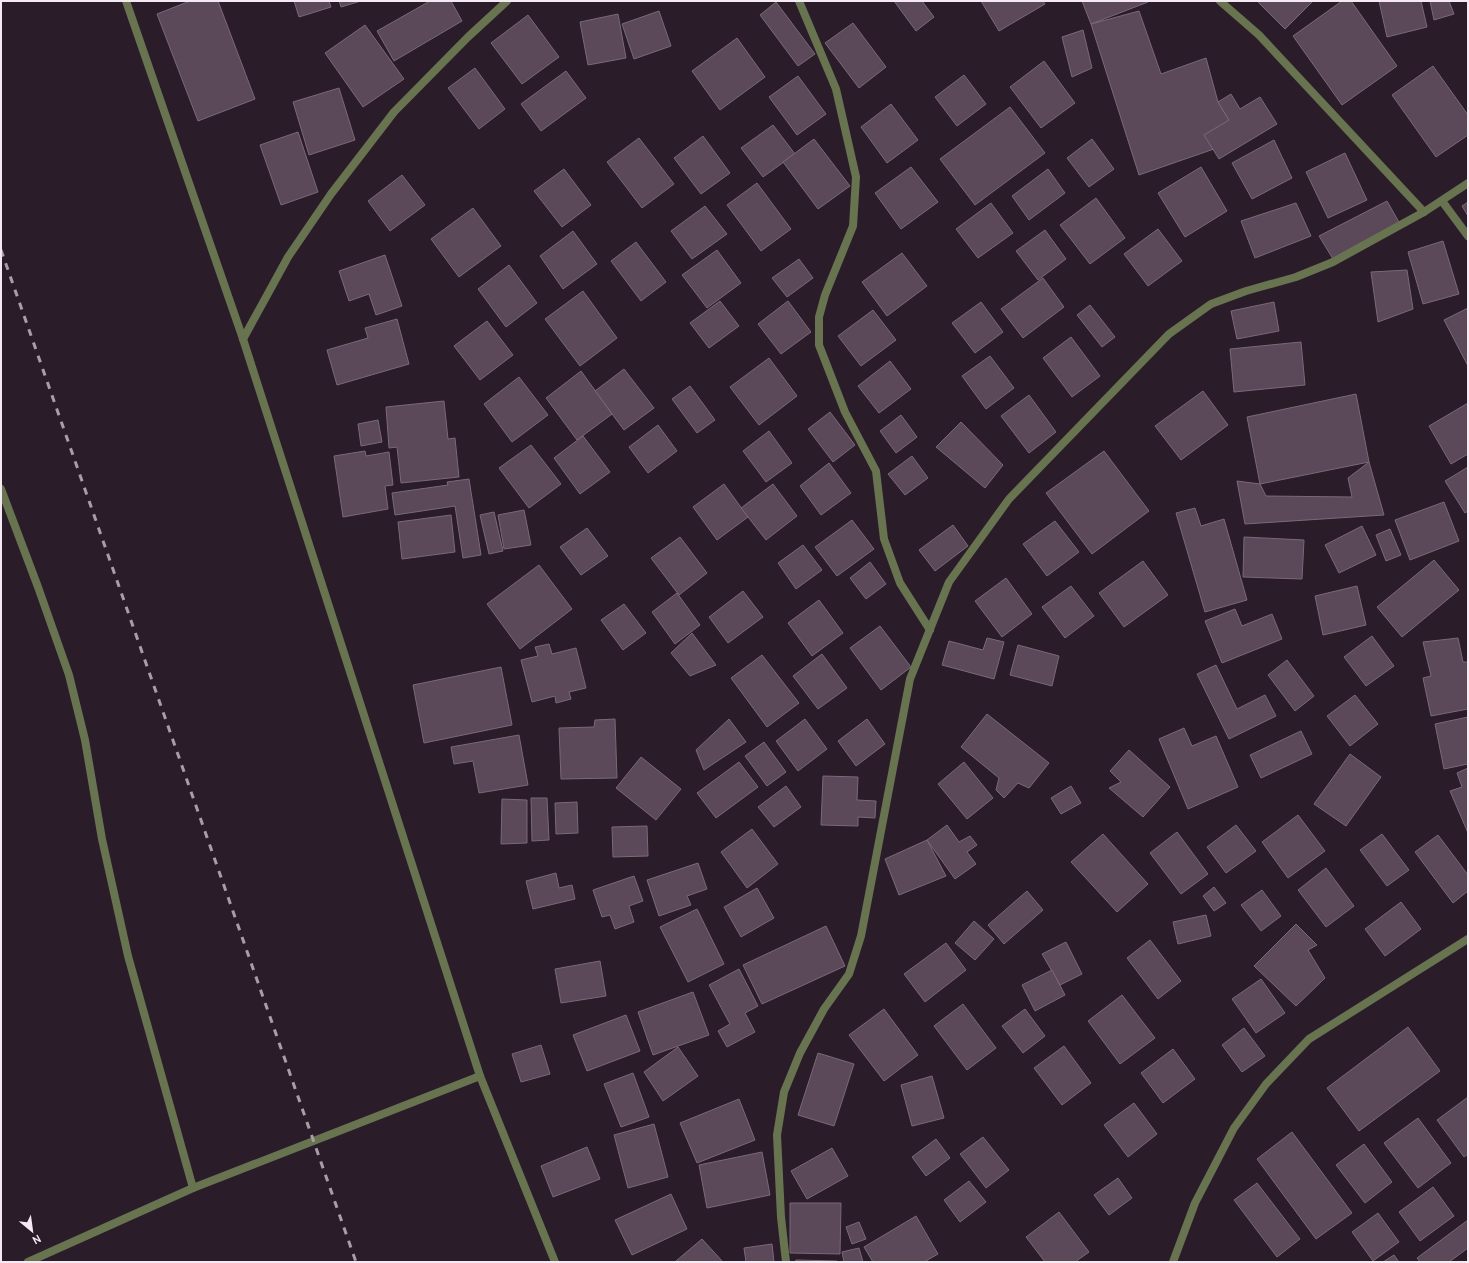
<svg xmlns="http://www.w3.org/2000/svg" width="1469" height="1263" font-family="Cabin,sans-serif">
<rect width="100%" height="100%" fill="#2b1c2a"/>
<g fill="#5b4959" stroke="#7b6879">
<polygon points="190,1 218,1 255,99 198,121 157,14"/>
<polygon points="294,1 329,1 331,7 299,17"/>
<polygon points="339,1 361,1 341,7"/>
<polygon points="430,1 451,1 462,21 394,61 377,31"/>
<polygon points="894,1 922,1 934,17 916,31"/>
<polygon points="981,1 1043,1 1045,4 999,31"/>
<polygon points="1082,1 1148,1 1148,2 1091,24"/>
<polygon points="1257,1 1313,1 1285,29"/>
<polygon points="1342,1 1351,1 1397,66 1342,105 1293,36"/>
<polygon points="1379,1 1421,1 1427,27 1387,37"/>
<polygon points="1430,1 1449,1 1454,14 1434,20"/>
<polygon points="776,2 815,54 798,66 760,15"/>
<polygon points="659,11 671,46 634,59 622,24"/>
<polygon points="1139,11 1161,74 1206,58 1218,102 1229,120 1234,142 1139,175 1091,24"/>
<polygon points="618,14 626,58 588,65 580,22"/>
<polygon points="528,15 559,57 522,84 491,43"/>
<polygon points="853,23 886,67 859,88 825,43"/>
<polygon points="365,25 404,79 363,107 325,53"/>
<polygon points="1083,30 1092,68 1072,77 1062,37"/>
<polygon points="737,38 765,77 720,110 692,71"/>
<polygon points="1044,61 1075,103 1041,128 1010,87"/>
<polygon points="1433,66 1468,115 1468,135 1436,157 1392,95"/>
<polygon points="475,68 505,109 479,129 448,88"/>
<polygon points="566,71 586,98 541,131 521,104"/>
<polygon points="964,75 986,104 957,126 935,97"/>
<polygon points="798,76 826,114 797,135 769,97"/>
<polygon points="339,88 355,140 309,155 293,102"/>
<polygon points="1231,94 1240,109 1260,97 1277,124 1219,159 1204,135 1229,120 1218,102"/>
<polygon points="891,104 918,140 887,163 861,127"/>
<polygon points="1010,107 1045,153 975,205 940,159"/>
<polygon points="773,125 795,154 763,177 741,148"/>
<polygon points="298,132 318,192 281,205 260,145"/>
<polygon points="703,136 730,173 701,194 674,158"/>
<polygon points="639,138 674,184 642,208 607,162"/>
<polygon points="814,139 850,186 818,209 783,162"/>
<polygon points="1092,139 1114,169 1089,187 1067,158"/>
<polygon points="1274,140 1292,178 1252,199 1232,163"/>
<polygon points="1345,153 1367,200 1328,218 1306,172"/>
<polygon points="911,167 938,202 901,229 875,193"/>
<polygon points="1201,167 1227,211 1185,237 1158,193"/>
<polygon points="564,169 591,205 562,227 534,191"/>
<polygon points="1048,169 1065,193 1029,220 1012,196"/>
<polygon points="402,175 425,205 390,231 368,201"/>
<polygon points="757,183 791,229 761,251 727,205"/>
<polygon points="1096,198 1125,238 1090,264 1060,225"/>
<polygon points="1387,201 1400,224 1333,259 1319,236"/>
<polygon points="1468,202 1468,216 1462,206"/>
<polygon points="991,203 1013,233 978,258 956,229"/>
<polygon points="1296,203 1311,236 1255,258 1241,221"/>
<polygon points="705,206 727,234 692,259 671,231"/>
<polygon points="473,208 501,246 459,277 431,239"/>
<polygon points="1158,229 1182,261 1148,286 1124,254"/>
<polygon points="1045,230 1066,259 1038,280 1016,251"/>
<polygon points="573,231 597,264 563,289 540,256"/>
<polygon points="1443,241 1459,294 1423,304 1408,252"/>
<polygon points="636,242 666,282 641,301 611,261"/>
<polygon points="717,250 741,283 707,308 682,275"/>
<polygon points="902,253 927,286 887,316 862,282"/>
<polygon points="385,255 402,306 376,315 369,294 349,301 339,271"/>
<polygon points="799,259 813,278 787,297 772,278"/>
<polygon points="509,265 537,303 506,327 478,289"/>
<polygon points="1407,270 1413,309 1378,322 1371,272"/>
<polygon points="1043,278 1064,307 1023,338 1001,309"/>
<polygon points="583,291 617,338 580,366 545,319"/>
<polygon points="720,301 739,326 709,348 690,323"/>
<polygon points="788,301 811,332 781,354 758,324"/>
<polygon points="981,302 1003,332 975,353 952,323"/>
<polygon points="1274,302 1279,331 1237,339 1231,311"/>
<polygon points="1090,305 1115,337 1102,347 1077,315"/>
<polygon points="1468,308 1468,366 1444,320"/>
<polygon points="873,310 896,340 861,366 838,336"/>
<polygon points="397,319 409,364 337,385 327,350 368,338 365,328"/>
<polygon points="487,321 513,355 480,380 454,346"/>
<polygon points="1071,337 1100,376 1072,397 1043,358"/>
<polygon points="1301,342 1305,385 1234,392 1230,349"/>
<polygon points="990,356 1014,388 986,409 962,376"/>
<polygon points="769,358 797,396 759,425 730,387"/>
<polygon points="890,361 911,389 879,413 858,386"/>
<polygon points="624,369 654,408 624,430 595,391"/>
<polygon points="581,371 612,414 577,440 546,398"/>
<polygon points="519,377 548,415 512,442 484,404"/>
<polygon points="690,386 715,420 697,433 672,399"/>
<polygon points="1203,391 1228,425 1181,460 1155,426"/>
<polygon points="1356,394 1369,462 1260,484 1247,417"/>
<polygon points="1029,395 1056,432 1029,453 1001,416"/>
<polygon points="444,401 448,439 455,438 459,477 401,483 397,447 389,448 386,407"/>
<polygon points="1468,403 1468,454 1451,464 1429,426"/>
<polygon points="830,412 855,445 833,462 808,429"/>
<polygon points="901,415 917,437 896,453 880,431"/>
<polygon points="378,420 382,442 361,446 358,424"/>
<polygon points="961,422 1003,465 985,488 936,447"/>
<polygon points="658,425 677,451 648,473 629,447"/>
<polygon points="769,431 792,463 766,482 743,451"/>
<polygon points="583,436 610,472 580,494 554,458"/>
<polygon points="531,445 561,484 529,508 499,468"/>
<polygon points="365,451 366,456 389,452 393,485 385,486 388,509 343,517 334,456"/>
<polygon points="1104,451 1149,511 1092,554 1046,493"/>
<polygon points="912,456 928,478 905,495 888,474"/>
<polygon points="1369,462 1384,515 1245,524 1237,481 1260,484 1266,496 1352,497 1348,478"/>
<polygon points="829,463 851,493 821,515 800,486"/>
<polygon points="1468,467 1468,511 1465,513 1445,481"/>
<polygon points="469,479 481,555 463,558 455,506 395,515 392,493 448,485 447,482"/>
<polygon points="724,484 748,517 717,540 693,507"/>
<polygon points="773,484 797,516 766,540 741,508"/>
<polygon points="1444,502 1459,541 1410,560 1395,520"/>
<polygon points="1195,508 1201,526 1224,519 1247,600 1205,612 1176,513"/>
<polygon points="524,510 531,545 504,549 498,515"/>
<polygon points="494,512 503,551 489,554 480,515"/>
<polygon points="451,515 455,552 402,559 398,522"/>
<polygon points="852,520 874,549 837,576 815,547"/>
<polygon points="1055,521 1079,552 1047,576 1023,544"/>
<polygon points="953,525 968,546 935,571 919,550"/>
<polygon points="1362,526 1376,555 1339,573 1325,545"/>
<polygon points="587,528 608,556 581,575 560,547"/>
<polygon points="1390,529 1401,555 1386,561 1376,535"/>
<polygon points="680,537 707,573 679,595 651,558"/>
<polygon points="1244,537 1304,540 1302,579 1243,577"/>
<polygon points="803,545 822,570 796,589 778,563"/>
<polygon points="1434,560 1459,590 1402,637 1377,607"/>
<polygon points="1143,561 1168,595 1124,627 1099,593"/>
<polygon points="870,562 886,584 866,599 850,578"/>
<polygon points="539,565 572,609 520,649 487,604"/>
<polygon points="1006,578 1032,614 1002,637 975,601"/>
<polygon points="1071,586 1094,616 1065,638 1042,607"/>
<polygon points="1357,586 1366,625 1323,635 1315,596"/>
<polygon points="743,591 763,617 728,643 709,617"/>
<polygon points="677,593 700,625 675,644 652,612"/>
<polygon points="819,600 843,633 812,656 788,623"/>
<polygon points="624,604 646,633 623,650 601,620"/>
<polygon points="1235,609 1242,626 1272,614 1282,639 1222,663 1205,621"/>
<polygon points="880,626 911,667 881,690 850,648"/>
<polygon points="692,633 716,665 690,676 671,653"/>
<polygon points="1372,636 1394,666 1366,686 1344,657"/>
<polygon points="987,638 1004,642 994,679 942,665 949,641 983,650"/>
<polygon points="1458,638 1463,662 1468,662 1468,709 1431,716 1423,678 1431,676 1423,642"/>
<polygon points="549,644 552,654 576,648 586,688 569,692 571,699 556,703 555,696 532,702 521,660 538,656 535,647"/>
<polygon points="1018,645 1059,656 1052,686 1010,675"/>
<polygon points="822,654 847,688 818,709 793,676"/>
<polygon points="762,655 799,703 767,727 731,678"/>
<polygon points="1287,660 1314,696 1295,711 1268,675"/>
<polygon points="1216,665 1237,709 1265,695 1276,716 1229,739 1197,674"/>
<polygon points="501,667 512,725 424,743 413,685"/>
<polygon points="1355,695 1378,724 1350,746 1327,716"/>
<polygon points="987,714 1049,763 1029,788 1018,783 1004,798 996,790 999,778 961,747"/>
<polygon points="1468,717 1468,764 1444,769 1435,724"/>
<polygon points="615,719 617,778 561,779 559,728 594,727 595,720"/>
<polygon points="729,719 746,742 704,770 696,750"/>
<polygon points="805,719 827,749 798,771 776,741"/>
<polygon points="867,719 885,744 856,766 838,741"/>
<polygon points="1184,728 1192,746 1216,736 1238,787 1188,809 1159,739"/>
<polygon points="1301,731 1312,754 1261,778 1250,755"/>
<polygon points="519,735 528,785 479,793 473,761 454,764 451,747"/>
<polygon points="764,742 786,772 767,786 745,756"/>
<polygon points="1129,750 1170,787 1143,817 1109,788 1121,782 1110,771"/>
<polygon points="1350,754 1381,777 1346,826 1314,804"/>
<polygon points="641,757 681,789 656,820 616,788"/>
<polygon points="739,762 758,787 716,818 697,793"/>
<polygon points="964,762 993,798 967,819 938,784"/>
<polygon points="1468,768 1468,833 1450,791 1462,787 1457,773"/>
<polygon points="823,776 858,777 857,800 876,801 875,818 858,817 858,826 821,825"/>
<polygon points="786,786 801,807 774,827 758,807"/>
<polygon points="1071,786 1081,803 1061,814 1051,798"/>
<polygon points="531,798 547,798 549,840 532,841"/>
<polygon points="502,799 527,800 527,843 501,844"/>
<polygon points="577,802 578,833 556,834 555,803"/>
<polygon points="1298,815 1325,851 1288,878 1262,842"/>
<polygon points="947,825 959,842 970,836 977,845 967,852 976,864 955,879 927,840"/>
<polygon points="1236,825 1256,851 1226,873 1207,847"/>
<polygon points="647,826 648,856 613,857 612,827"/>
<polygon points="752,829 778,864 747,888 721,852"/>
<polygon points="1177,832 1208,874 1181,894 1150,853"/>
<polygon points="1103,834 1148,884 1117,912 1071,862"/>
<polygon points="1382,834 1409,870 1387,886 1360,850"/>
<polygon points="1438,835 1468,875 1468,891 1453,903 1415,852"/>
<polygon points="927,840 946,876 899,895 885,859"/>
<polygon points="698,863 707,889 687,896 691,905 659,916 647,880"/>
<polygon points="1326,868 1354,906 1326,927 1298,890"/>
<polygon points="556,873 559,888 572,885 575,899 533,909 526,881"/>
<polygon points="634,876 643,901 629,906 634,922 615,929 610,915 602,917 593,890"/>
<polygon points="1214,887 1226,903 1214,911 1203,896"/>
<polygon points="757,888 774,918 741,937 724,907"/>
<polygon points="1262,890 1281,916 1261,931 1241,905"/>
<polygon points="1027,891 1043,910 1004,944 988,925"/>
<polygon points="1401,902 1421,929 1385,956 1365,929"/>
<polygon points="697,909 724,964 688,982 660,927"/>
<polygon points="1206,915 1211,936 1178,944 1173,922"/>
<polygon points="974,921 994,939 975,960 955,943"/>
<polygon points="1296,924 1317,945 1308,950 1325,978 1296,1006 1254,966"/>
<polygon points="826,926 845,966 762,1004 743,965"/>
<polygon points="1150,940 1181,981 1158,999 1127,958"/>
<polygon points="1066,942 1082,974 1060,985 1042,954"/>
<polygon points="946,943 966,970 925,1002 904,974"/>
<polygon points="600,961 606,996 561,1003 555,969"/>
<polygon points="739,969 758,1006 745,1013 755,1032 727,1047 718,1031 730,1024 709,985"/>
<polygon points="1052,970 1065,995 1035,1011 1022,985"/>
<polygon points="1261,979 1285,1013 1256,1033 1232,999"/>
<polygon points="693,992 709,1035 653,1055 638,1012"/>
<polygon points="1122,995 1155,1038 1120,1064 1088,1021"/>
<polygon points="963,1004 996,1048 967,1070 934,1026"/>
<polygon points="884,1009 918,1055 884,1081 849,1035"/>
<polygon points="1025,1009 1045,1036 1023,1053 1002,1026"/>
<polygon points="626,1015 640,1051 587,1071 573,1035"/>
<polygon points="1408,1027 1440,1071 1359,1131 1327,1088"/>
<polygon points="1244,1028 1265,1056 1242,1072 1222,1045"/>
<polygon points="541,1045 550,1074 521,1082 512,1054"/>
<polygon points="1064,1046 1091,1083 1062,1105 1034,1068"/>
<polygon points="678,1047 698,1076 663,1101 644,1072"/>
<polygon points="1173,1049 1195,1079 1163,1103 1141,1073"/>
<polygon points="818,1053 854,1064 834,1126 798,1115"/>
<polygon points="633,1073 649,1117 621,1127 604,1084"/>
<polygon points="932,1076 944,1118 912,1126 901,1085"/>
<polygon points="1468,1097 1468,1154 1464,1157 1437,1120"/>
<polygon points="739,1099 755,1140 697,1163 680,1123"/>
<polygon points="1134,1103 1157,1134 1128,1157 1104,1125"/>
<polygon points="1418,1118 1451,1163 1418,1188 1384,1143"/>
<polygon points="654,1124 668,1177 628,1188 614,1135"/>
<polygon points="1292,1132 1352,1213 1316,1239 1257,1159"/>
<polygon points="983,1137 1009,1170 986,1188 960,1154"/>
<polygon points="936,1139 950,1158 926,1176 912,1157"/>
<polygon points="1364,1144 1392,1182 1365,1203 1336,1165"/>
<polygon points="587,1147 600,1179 553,1197 541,1166"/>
<polygon points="832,1148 848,1176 807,1199 791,1171"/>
<polygon points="762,1152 770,1195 707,1208 699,1165"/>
<polygon points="1118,1178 1132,1198 1109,1215 1094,1195"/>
<polygon points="969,1181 986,1202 960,1222 944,1200"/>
<polygon points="1257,1183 1300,1239 1277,1257 1234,1200"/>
<polygon points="1433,1187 1454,1216 1420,1241 1399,1212"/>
<polygon points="671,1194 687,1229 632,1255 615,1220"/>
<polygon points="790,1203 841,1203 840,1254 790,1253"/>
<polygon points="1059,1212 1089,1252 1075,1262 1045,1262 1026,1237"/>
<polygon points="1378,1213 1399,1242 1373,1261 1352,1232"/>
<polygon points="916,1216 938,1254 924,1262 873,1262 864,1247"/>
<polygon points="1468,1220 1468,1248 1449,1262 1420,1262 1417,1258"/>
<polygon points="859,1222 866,1239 852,1244 846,1227"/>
<polygon points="702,1239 723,1262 677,1262 676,1261"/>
<polygon points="772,1244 774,1262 746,1262 744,1248"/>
<polygon points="859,1248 863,1262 844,1262 842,1252"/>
<polygon points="1394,1255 1399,1262 1383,1262"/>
<polygon points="796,1260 837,1261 837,1262 795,1262"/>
</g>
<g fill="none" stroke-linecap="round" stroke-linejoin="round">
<g stroke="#67744f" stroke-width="8">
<polyline points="799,1 836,89 856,177 853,226 825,295 819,317 819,345 845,412 876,471 884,539 900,583 930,630"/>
<polyline points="1220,1 1259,35 1424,212"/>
<polyline points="1442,201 1468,236"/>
<polyline points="243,339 288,257 331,194 394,112 468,37 507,1"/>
<polyline points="1,489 38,587 69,675 85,740 102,839 128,956 193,1188"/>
<polyline points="786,1262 781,1217 777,1135 784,1092 800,1053 824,1009 849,974 861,936 910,679 949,582 1009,499 1169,334 1211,304 1246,291 1296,277 1333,262 1424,212 1468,183"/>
</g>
<g stroke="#67744f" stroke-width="8">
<polyline points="126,1 243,339 480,1076 555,1262"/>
<polyline points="28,1262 193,1188 480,1076"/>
<polyline points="1173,1262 1195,1203 1234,1128 1266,1084 1309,1039 1468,939"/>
</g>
<polyline stroke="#aa9da8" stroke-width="3" stroke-dasharray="7 7" stroke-linecap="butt" points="1,250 356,1262"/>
</g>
<rect width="1469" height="1263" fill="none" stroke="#f5eaf3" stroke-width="4"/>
<g transform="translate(32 1231) rotate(151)" stroke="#2b1c2a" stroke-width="3" paint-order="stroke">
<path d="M0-3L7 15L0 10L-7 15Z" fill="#f5eaf3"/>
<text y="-6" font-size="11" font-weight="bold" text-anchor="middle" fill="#f5eaf3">N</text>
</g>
</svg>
